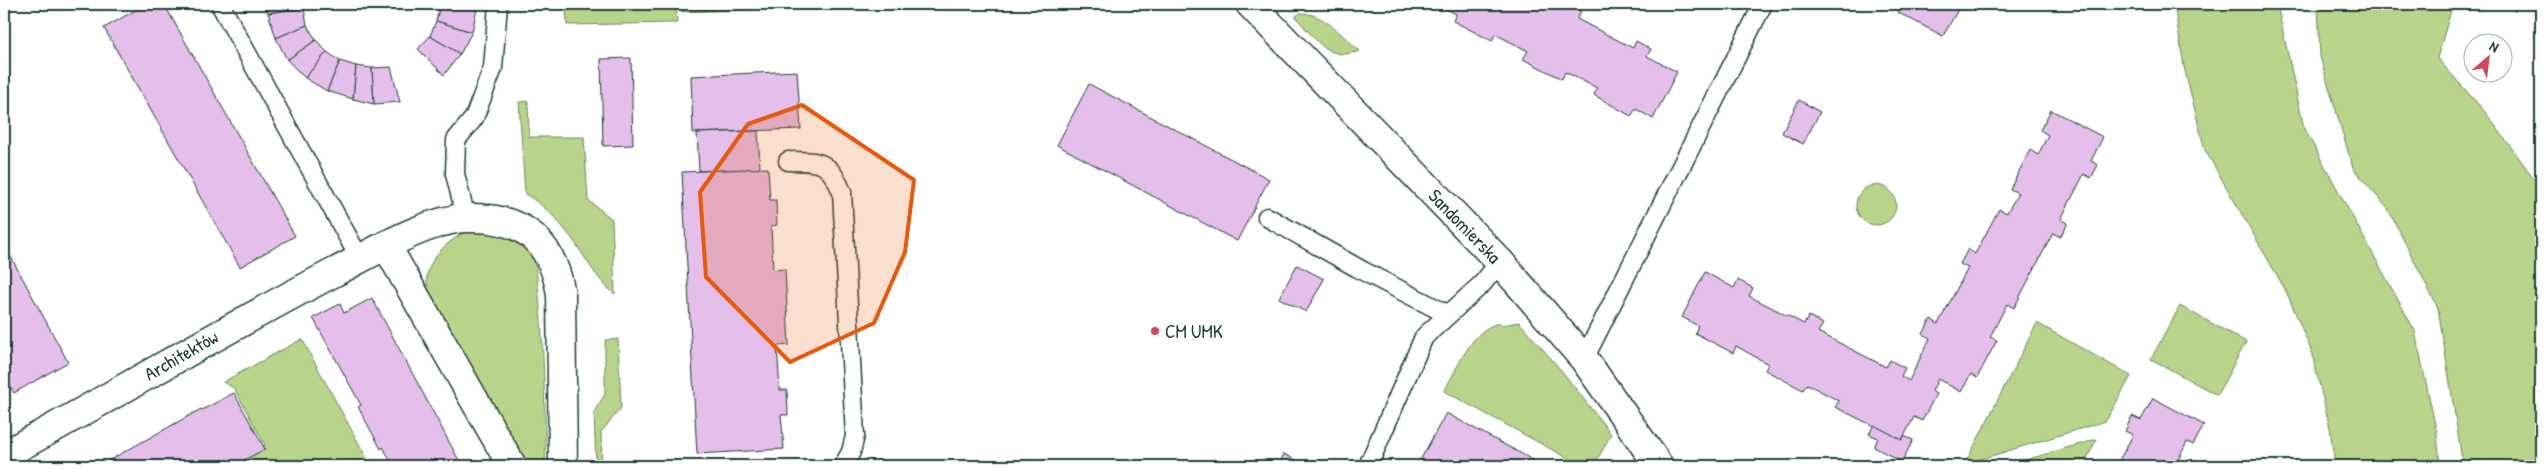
<svg xmlns="http://www.w3.org/2000/svg" width="2545" height="470" font-family="'Patrick Hand',sans-serif">
<rect width="100%" height="100%" fill="#fff"/>
<filter id="ink" filterUnits="userSpaceOnUse"><feTurbulence type="fractalNoise" baseFrequency=".02" numOctaves="2"/><feDisplacementMap in="SourceGraphic" scale="10" xChannelSelector="R" yChannelSelector="G"/><feConvolveMatrix kernelMatrix="1 2 1 2 8 2 1 2 1" color-interpolation-filters="sRGB"/></filter>
<g filter="url(#ink)">
<g fill="#b8d48b" stroke="#6c8860">
<polygon points="566,4 676,4 677,23 567,25"/>
<polygon points="681,4 902,4 682,12"/>
<polygon points="2174,4 2277,4 2304,128 2415,331 2437,434 2440,466 2335,466 2330,428 2311,350 2286,291 2205,150 2184,67"/>
<polygon points="2318,4 2453,4 2437,58 2486,113 2541,188 2538,257 2541,266 2541,466 2463,466 2438,308 2388,209 2353,168 2320,57"/>
<path d="M 1300,13 C 1323,12 1343,37 1360,51 C 1327,62 1317,40 1297,19 L 1296,16 Z"/>
<path d="M 528,101 L 529,137 L 584,137 L 588,200 L 612,219 L 615,294 C 595,279 585,255 570,236 C 557,219 543,204 525,194 L 519,102 Z"/>
<circle cx="1876" cy="205" r="20"/>
<path d="M 467,231 C 491,232 516,232 532,255 C 542,271 547,439 545,466 L 523,466 L 431,299 C 429,292 426,282 427,275 C 431,255 450,240 467,231 Z"/>
<polygon points="2180,306 2246,342 2217,395 2151,359"/>
<path d="M 1519,322 L 1561,370 L 1611,434 L 1594,466 L 1582,466 L 1444,391 C 1458,368 1471,329 1499,323 L 1502,325 Z"/>
<polygon points="2037,323 2131,376 2106,421 1965,464"/>
<polygon points="302,339 371,466 226,466 265,445 234,388 223,382"/>
<polygon points="618,339 621,408 601,432 602,466 596,466 594,412 605,394 605,340"/>
<polygon points="2097,439 2083,466 2005,466"/>
</g>
<g fill="#e3bfea" stroke="#1f3d34">
<polygon points="146,4 164,4 295,236 240,267 104,28"/>
<polygon points="267,4 304,4 304,8 268,13"/>
<polygon points="440,4 477,4 477,9 440,5"/>
<polygon points="1437,4 1550,4 1563,11 1567,4 1581,11 1577,19 1633,48 1636,41 1651,49 1647,56 1677,72 1653,119 1636,109 1631,116 1594,95 1597,88 1565,72 1562,79 1523,59 1528,51 1495,34 1492,41 1453,21 1456,14"/>
<polygon points="1902,4 1969,4 1965,11 1959,8 1943,36 1897,12"/>
<polygon points="440,5 477,9 472,32 436,21"/>
<polygon points="304,8 307,25 276,38 268,13"/>
<polygon points="436,21 472,32 460,54 430,36"/>
<polygon points="307,25 316,40 287,60 276,38"/>
<polygon points="430,36 460,54 444,75 418,49"/>
<polygon points="316,40 327,52 305,78 287,60"/>
<polygon points="327,52 340,61 327,91 305,78"/>
<polygon points="631,58 633,145 603,146 601,59"/>
<polygon points="340,61 356,66 353,99 327,91"/>
<polygon points="356,66 372,68 374,104 353,99"/>
<polygon points="391,67 400,102 374,104 372,68"/>
<polygon points="797,71 801,129 693,133 691,76"/>
<polygon points="1089,84 1269,179 1237,241 1057,145"/>
<polygon points="1799,100 1820,112 1803,144 1782,133"/>
<polygon points="2051,110 2103,137 2091,161 2098,165 2091,178 2084,174 2061,219 2068,223 2060,237 2053,233 2014,308 2007,304 1990,337 1997,340 1977,378 1971,374 1961,392 1938,379 1932,391 1936,394 1922,421 1914,417 1902,440 1835,407 1839,401 1807,384 1803,390 1765,370 1768,364 1736,346 1733,353 1695,333 1698,326 1682,317 1705,272 1734,288 1738,280 1753,288 1749,296 1804,324 1809,316 1823,324 1818,332 1886,367 1890,360 1905,368 1901,376 1909,381 1930,338 1923,334 1931,319 1938,324 1968,268 1960,264 1968,249 1975,254 1999,209 2007,213 2018,193 2010,189 2030,150 2038,155 2048,135 2040,130"/>
<polygon points="758,131 760,169 699,171 697,133"/>
<polygon points="768,168 770,200 776,200 777,225 771,226 773,270 785,269 789,345 777,346 780,390 787,390 788,415 781,415 784,449 697,454 682,172"/>
<polygon points="4,244 68,362 14,393 4,375"/>
<polygon points="1297,265 1324,279 1306,312 1279,298"/>
<polygon points="372,298 462,466 393,466 383,447 381,449 358,407 361,405 313,318 340,304 344,313"/>
<polygon points="234,393 265,449 233,466 99,466 201,409 202,410"/>
<polygon points="2153,398 2204,425 2193,445 2187,442 2177,462 2182,466 2116,466 2133,435 2125,431 2132,416 2141,420"/>
<polygon points="1446,413 1544,466 1417,466"/>
<polygon points="1874,425 1902,440 1904,436 1913,440 1902,462 1874,447 1878,438 1869,434"/>
<polygon points="1284,454 1308,466 1278,466"/>
</g>
<g fill="none" stroke-linecap="round" stroke-linejoin="round">
<g stroke="#1f3d34" stroke-width="21">
<g id="lane">
<polyline points="220,4 360,259"/>
<path d="M 788,161 C 821,161 829,161 842,192 L 855,436 L 851,452 L 843,466"/>
<polyline points="1267,217 1363,271 1447,314"/>
<polyline points="466,218 455,174 456,140 474,118 493,68 498,4"/>
<polyline points="1584,359 1763,4"/>
<polyline points="1368,466 1424,337 1482,284 1500,262"/>
</g>
</g>
<g stroke="#1f3d34" stroke-width="31">
<g id="street">
<polyline points="1250,4 1500,262 1584,359 1659,466"/>
<polyline points="386,245 512,466"/>
<path d="M 4,455 C 115,395 223,330 335,272 C 370,254 428,219 467,218 C 523,216 552,241 561,294 L 563,466"/>
</g>
</g>
<use href="#lane" stroke="#fff" stroke-width="18"/>
<use href="#street" stroke="#fff" stroke-width="28"/>
</g>
</g>
<path fill="#e8590c" fill-opacity="0.2" stroke="#e8590c" stroke-width="4" stroke-linejoin="round" d="M 802,105 L 914,180 L 905,252 L 874,323 L 790,362 L 706,277 L 700,192 L 748,124 Z"/>
<circle fill="#d1495b" stroke="#fff" stroke-width="2" cx="1155" cy="331" r="5"/>
<g text-anchor="middle" stroke-width="4.5" stroke-linejoin="round" paint-order="stroke">
<g font-size="19" fill="#1f3d34" stroke="#fff">
<text transform="translate(1465 226) rotate(46)" y="7">Sandomierska</text>
<text transform="translate(181 355) rotate(-30)" y="7">Architektów</text>
</g>
<g font-size="19" fill="#1f3d34" stroke="#fff" text-anchor="start">
<text x="1165" y="338">CM UMK</text>
</g>
</g>
<rect width="2545" height="470" fill="none" stroke="#fff" stroke-width="20"/>
<rect x="10" y="10" width="2525" height="450" fill="none" stroke="#1f3d34" stroke-width="2" filter="url(#ink)"/>
<g transform="translate(2488 58) rotate(28)"><circle r="24" fill="#ffffff" stroke="#a5b1ae"/>
<path d="M0-4L9 19L0 12L-9 19Z" fill="#d1495b"/>
<text y="-8" font-size="14" font-weight="bold" text-anchor="middle" fill="#1f3d34">N</text>
</g>
</svg>
